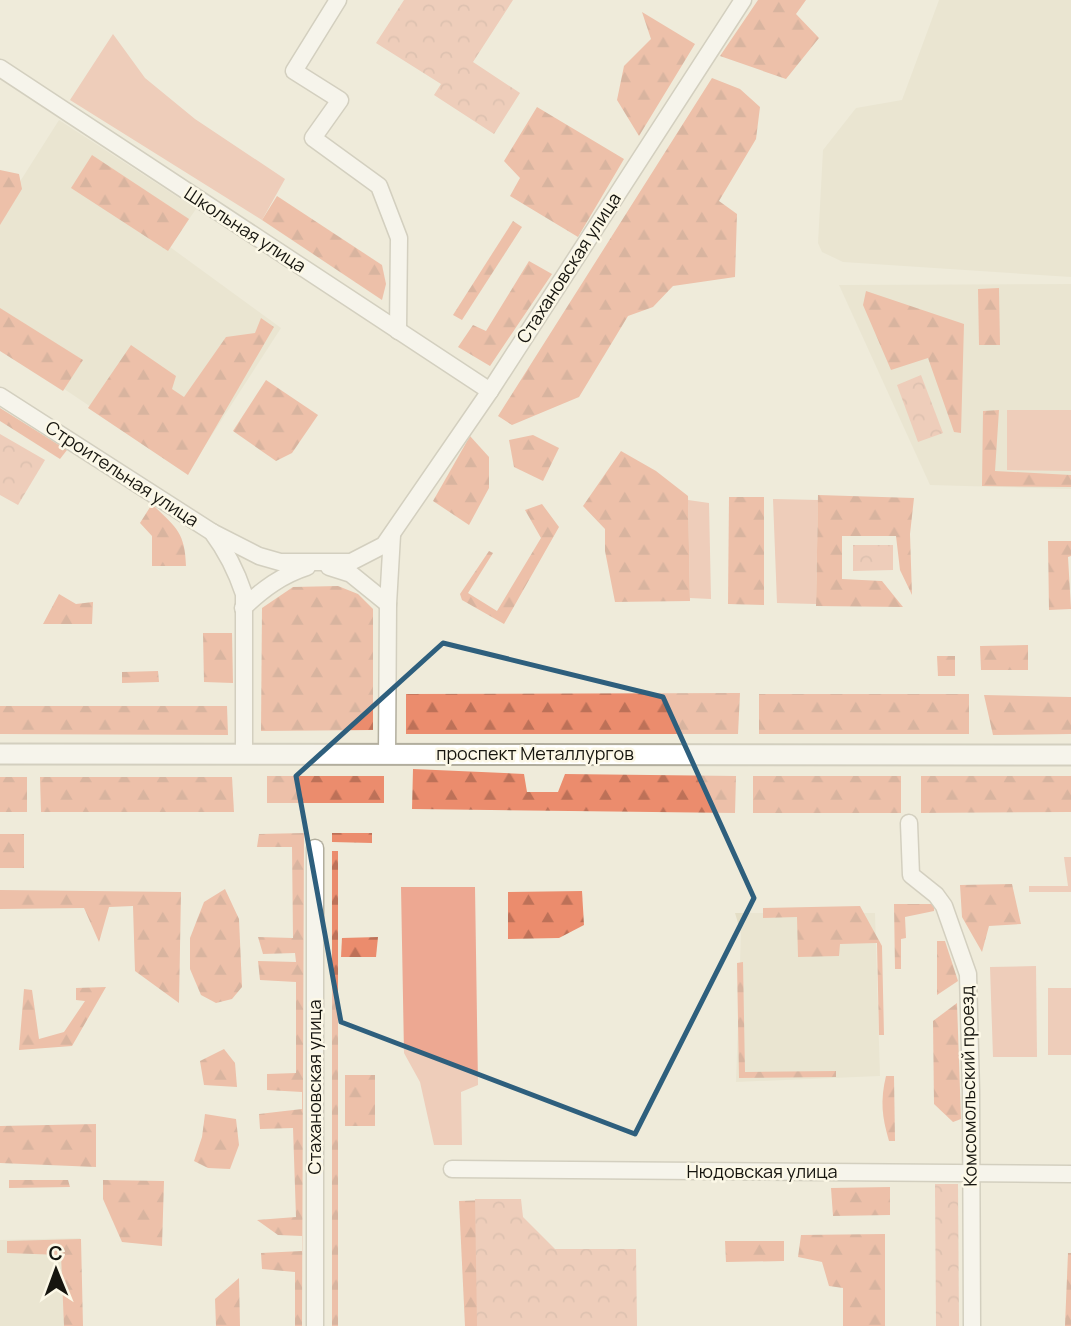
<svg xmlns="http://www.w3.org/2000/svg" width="1071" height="1326" font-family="Manrope,sans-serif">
<defs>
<pattern id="forest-firs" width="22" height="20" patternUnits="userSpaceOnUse" patternTransform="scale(1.75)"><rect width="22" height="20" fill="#eb8c6d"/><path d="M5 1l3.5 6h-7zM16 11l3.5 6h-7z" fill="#bd7158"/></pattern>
<pattern id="park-crowns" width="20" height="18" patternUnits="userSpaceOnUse" patternTransform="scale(1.75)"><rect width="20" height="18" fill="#eda892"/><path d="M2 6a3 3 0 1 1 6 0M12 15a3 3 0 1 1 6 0" fill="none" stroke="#ca907d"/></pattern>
</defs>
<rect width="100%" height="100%" fill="#efebda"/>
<g fill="#e4dec6">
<polygon points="939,0 1071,0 1071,277 843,262 822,252 818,243 823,150 856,108 902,100"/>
<polygon points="59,120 196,209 170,247 281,328 188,472 0,346 0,213"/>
<polygon points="1071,284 1071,489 930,485 839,285"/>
<polygon points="735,913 875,913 880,1076 736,1082 741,933"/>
<polygon points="80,1238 81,1326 0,1326 0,1240"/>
</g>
<g fill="#eda892">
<polygon points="113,34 145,78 195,119 285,179 262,220 70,100"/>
<polygon points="1007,410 1071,410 1071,471 1007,470"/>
<polygon points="773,499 818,500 816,604 777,603"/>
<polygon points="688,500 709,503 711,599 690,598"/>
<polygon points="1064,857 1071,857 1071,892 1029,892 1029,886 1068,886"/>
<polygon points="401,887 475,887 478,1085 461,1092 462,1145 434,1145 420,1082 404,1053"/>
<polygon points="1036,966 1037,1057 993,1057 990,967"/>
<rect x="1048" y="988" width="23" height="67"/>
</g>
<g fill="url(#forest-firs)">
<polygon points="758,0 806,0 796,14 819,38 786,79 720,56"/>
<polygon points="642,12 695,44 639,136 617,100 624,66 651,39"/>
<polygon points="712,78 740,89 760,107 756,139 719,201 737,214 735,277 673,286 653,307 628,316 579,397 512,425 498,416"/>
<polygon points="537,107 624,159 578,237 510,196 520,178 504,161"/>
<polygon points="92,155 189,219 168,251 71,188"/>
<polygon points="0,170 19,174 22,189 0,225"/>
<polygon points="277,196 382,265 386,284 382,300 262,220"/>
<polygon points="513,221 522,227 462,320 453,315"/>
<polygon points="529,261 552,274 490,366 458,347 473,325 486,331"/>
<polygon points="999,288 1000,345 979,345 978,289"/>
<polygon points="866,291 964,324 961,433 954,432 928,358 891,370 863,305"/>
<polygon points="0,308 83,360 63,391 0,351"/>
<polygon points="261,318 274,327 188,475 88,408 131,345 176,376 172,389 184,397 226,337 255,333"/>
<polygon points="266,380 318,415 292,453 276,461 233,431"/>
<polygon points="0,408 67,450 60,459 0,421"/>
<polygon points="999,410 995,471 1071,475 1071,487 982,486 983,411"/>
<polygon points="533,435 559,448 543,481 514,467 509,440"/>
<polygon points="470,436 489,457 489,488 469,525 433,501"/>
<polygon points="621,451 656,471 688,496 690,601 615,602 605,551 605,529 583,506"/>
<polygon points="818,495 914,498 910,534 912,595 900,570 896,536 842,536 842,579 882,581 903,607 816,606"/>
<polygon points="729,497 764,497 764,605 728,604"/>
<path d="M 152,504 C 175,527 185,531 186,566 L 152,566 L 152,536 L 140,523 Z"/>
<polygon points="542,504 559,527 504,624 462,600 460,594 489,551 493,553 468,593 497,611 541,538 525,510"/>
<polygon points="1048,541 1071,541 1071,556 1068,557 1071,609 1049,610"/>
<polygon points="338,586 358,594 373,609 373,730 261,731 262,608 293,587"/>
<polygon points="59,594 76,604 93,602 92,624 43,624"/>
<polygon points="203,633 232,633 233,683 204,682"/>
<polygon points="1028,645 1028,670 981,670 980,646"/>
<polygon points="937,656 955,656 955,676 938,676"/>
<polygon points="158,671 159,682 122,683 122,672"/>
<polygon points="740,693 738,734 406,734 406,694"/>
<rect x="759" y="694" width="210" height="40"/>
<polygon points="984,695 1071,697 1071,734 993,735"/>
<polygon points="0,706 227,706 228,735 0,734"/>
<polygon points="413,769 524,774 527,792 558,792 565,774 736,776 735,813 412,809"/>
<rect x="267" y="776" width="117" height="27"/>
<rect x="753" y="776" width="148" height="37"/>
<polygon points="921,776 1071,776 1071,812 921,813"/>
<rect x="0" y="777" width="27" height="35"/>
<polygon points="40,777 232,777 234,812 41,812"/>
<polygon points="304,833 302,1326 295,1326 295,1272 262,1269 261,1253 302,1251 302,1236 278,1235 257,1220 296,1217 293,1128 260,1129 259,1114 302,1109 302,1092 267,1090 267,1074 296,1073 296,982 260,980 258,961 296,962 295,953 263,954 258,937 293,938 292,847 257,847 259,834"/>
<polygon points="332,833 372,833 372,843 332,842"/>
<rect x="0" y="834" width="24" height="34"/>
<rect x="332" y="851" width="6" height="475"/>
<polygon points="1012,884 1021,924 989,926 982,952 962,917 960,885"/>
<polygon points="225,889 239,919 242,987 232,999 216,1003 201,995 190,969 190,938 204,902"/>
<polygon points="0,890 181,892 179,1003 135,971 133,906 109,907 99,942 84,908 0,909"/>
<polygon points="582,891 584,925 559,938 508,939 508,892"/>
<polygon points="894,904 934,904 934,911 905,917 906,938 901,939 901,969 895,969"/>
<polygon points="860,906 882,946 884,1035 879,1035 877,943 840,944 839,956 798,957 797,917 763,918 763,908"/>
<polygon points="378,937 376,957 341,957 342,938"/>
<polygon points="937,941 945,941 958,981 937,995"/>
<polygon points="743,962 745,1072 836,1071 836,1077 739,1078 737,963"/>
<polygon points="106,987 72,1046 19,1050 24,989 32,990 39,1039 64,1032 85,1001 76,1000 76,988"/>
<polygon points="957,1003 961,1119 953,1122 934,1104 933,1021"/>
<polygon points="224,1049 235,1063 237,1087 204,1085 200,1061"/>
<rect x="345" y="1075" width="30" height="51"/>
<path d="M 886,1076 L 894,1076 L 895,1141 L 889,1141 C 882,1117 880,1101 886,1076 Z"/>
<polygon points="205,1114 236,1119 239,1145 230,1169 208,1168 194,1161 202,1137"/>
<polygon points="96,1124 96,1167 0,1163 0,1126"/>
<polygon points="9,1180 68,1180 70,1187 9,1188"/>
<polygon points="103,1180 164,1181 162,1246 122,1242 103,1199"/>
<polygon points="890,1187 890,1215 833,1216 831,1188"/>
<polygon points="486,1200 488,1326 465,1326 459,1201"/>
<polygon points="885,1234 885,1326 843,1326 843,1288 829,1286 822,1262 798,1257 801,1235"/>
<polygon points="81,1239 83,1326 64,1326 61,1255 7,1253 7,1241"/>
<polygon points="725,1241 784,1241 784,1261 726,1262"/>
<polygon points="1068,1253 1071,1253 1071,1326 1065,1326"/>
<polygon points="239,1278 240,1326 216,1326 215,1299"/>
</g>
<g fill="url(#park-crowns)">
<polygon points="404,0 513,0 473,62 520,93 494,134 434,95 441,84 376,43"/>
<polygon points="921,375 943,433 918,442 897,385"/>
<polygon points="0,434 45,460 18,505 0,495"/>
<polygon points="853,545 893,545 893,570 853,571"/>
<polygon points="935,1184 958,1184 959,1326 936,1326"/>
<polygon points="475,1199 521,1199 523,1217 555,1249 636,1249 637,1326 477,1326"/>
</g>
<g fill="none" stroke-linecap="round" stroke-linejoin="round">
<g stroke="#b2ae9e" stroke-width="19">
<g id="minor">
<polyline points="338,0 294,71 340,100 313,138 379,186 399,238 398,331"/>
<polyline points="0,68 490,391"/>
<path d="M 0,396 L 212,532 C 227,552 236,570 244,594 L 244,754"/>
<polyline points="212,532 259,556 280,562 351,562 384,545 490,391 743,0"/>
<polyline points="329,567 351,574 388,604"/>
<path d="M 243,608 C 263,589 282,575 307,567"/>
<polyline points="387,755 388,604 392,535"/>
<polyline points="909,823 911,875 936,895 944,906 968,974 971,1091 972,1326"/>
<polyline points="315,848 315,1326"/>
<polyline points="452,1169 1071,1174"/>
</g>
</g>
<g stroke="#b2ae9e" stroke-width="23">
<polyline id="major" points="0,754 1071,755"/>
</g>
<use href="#minor" stroke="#fff" stroke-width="16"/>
<use href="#major" stroke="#fff" stroke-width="19"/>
</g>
<path d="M0 0H1071V1326H0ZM 443,643 L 663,697 L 754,898 L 635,1134 L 341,1022 L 296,776 Z" fill="#efebda" fill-opacity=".55" fill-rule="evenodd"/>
<path fill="none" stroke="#2e5f7d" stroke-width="5" stroke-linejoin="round" d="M 443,643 L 663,697 L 754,898 L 635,1134 L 341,1022 L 296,776 Z"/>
<g text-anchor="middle" stroke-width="5" stroke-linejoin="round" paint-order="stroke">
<g font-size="18" fill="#16150f" stroke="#fcf8e7">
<text transform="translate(245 230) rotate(33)" y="6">Школьная улица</text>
<text transform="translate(569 268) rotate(-57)" y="6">Стахановская улица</text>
<text transform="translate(122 474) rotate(33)" y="6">Строительная улица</text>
<text x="535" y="760">проспект Металлургов</text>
<text transform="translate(969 1086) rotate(-91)" y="6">Комсомольский проезд</text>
<text transform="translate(315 1087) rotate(-90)" y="6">Стахановская улица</text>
<text x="762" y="1178">Нюдовская улица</text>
</g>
</g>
<g transform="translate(56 1270) rotate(359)" stroke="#fcf8e7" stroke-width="5" paint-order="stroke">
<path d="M0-5L12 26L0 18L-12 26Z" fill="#16150f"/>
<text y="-10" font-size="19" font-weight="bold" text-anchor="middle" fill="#16150f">С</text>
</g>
</svg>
